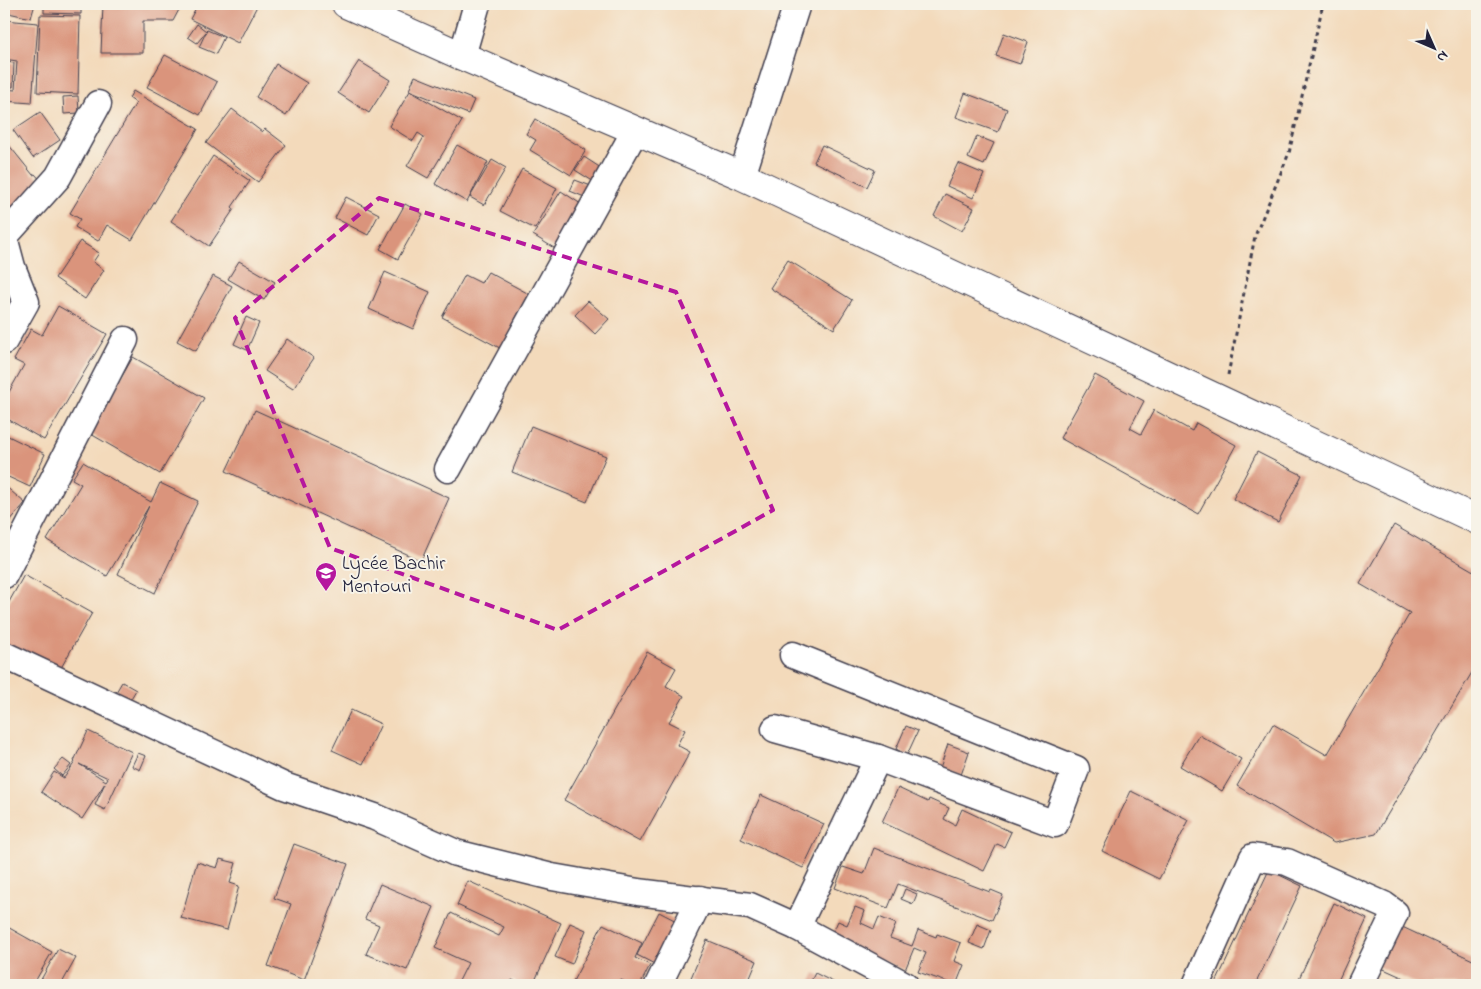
<svg xmlns="http://www.w3.org/2000/svg" width="1481" height="989" font-family="'Indie Flower',sans-serif">
<rect width="100%" height="100%" fill="#f7f3e8"/>
<filter id="ink" filterUnits="userSpaceOnUse"><feTurbulence type="fractalNoise" baseFrequency=".02" numOctaves="2"/><feDisplacementMap in="SourceGraphic" scale="10" xChannelSelector="R" yChannelSelector="G"/><feConvolveMatrix kernelMatrix="1 2 1 2 8 2 1 2 1" color-interpolation-filters="sRGB"/></filter>
<filter id="wash" filterUnits="userSpaceOnUse"><feTurbulence type="fractalNoise" baseFrequency=".0096" numOctaves="4" result="noise"/><feDisplacementMap in="SourceGraphic" scale="20" xChannelSelector="R" yChannelSelector="G"/><feGaussianBlur stdDeviation="1.12" result="paint"/><feColorMatrix in="noise" values="0 0 0 0 0 0 0 0 0 0 0 0 0 0 0 0 0 1.4 0 .05"/><feComposite in="paint" operator="in"/></filter>
<g filter="url(#wash)">
<rect width="100%" height="100%" fill="#f3dabb"/>
<g id="blocks">
<g fill="#da947b" fill-rule="evenodd">
<polygon points="4,4 35,4 31,18 4,12"/>
<polygon points="44,4 81,4 81,14 44,13"/>
<polygon points="103,4 182,4 173,21 143,21 143,53 101,53"/>
<polygon points="198,4 258,4 238,43 190,19"/>
<polygon points="40,15 80,16 78,94 37,92"/>
<polygon points="4,20 38,23 32,103 4,101 4,89 15,90 17,61 4,59"/>
<polygon points="197,24 206,31 207,30 224,37 216,54 199,47 206,32 197,43 188,37"/>
<polygon points="1004,33 1028,42 1020,64 996,56"/>
<polygon points="165,55 217,82 200,115 147,87"/>
<polygon points="359,61 390,80 369,113 338,93"/>
<polygon points="4,62 14,63 13,87 4,87"/>
<polygon points="276,64 307,83 286,116 256,97"/>
<polygon points="415,76 474,100 468,114 409,90"/>
<polygon points="133,91 198,129 132,240 107,225 98,241 75,227 80,219 70,213 136,103 129,98"/>
<polygon points="410,91 462,121 428,178 407,166 424,137 418,133 413,141 389,126"/>
<polygon points="965,93 1007,109 998,132 956,117"/>
<polygon points="78,96 79,113 64,114 63,97"/>
<polygon points="232,109 262,132 265,129 286,145 258,182 206,143"/>
<polygon points="40,112 60,140 33,158 13,130"/>
<polygon points="535,119 586,150 571,175 530,150 536,140 526,134"/>
<polygon points="977,136 994,143 984,165 968,158"/>
<polygon points="4,139 33,175 35,174 50,191 14,221 4,209"/>
<polygon points="457,145 488,162 467,202 435,184"/>
<polygon points="822,145 875,170 867,187 814,162"/>
<polygon points="213,156 250,181 232,207 234,209 209,246 171,221"/>
<polygon points="584,157 607,172 599,185 575,170"/>
<polygon points="492,160 506,168 484,205 470,197"/>
<polygon points="958,163 984,174 973,198 947,186"/>
<polygon points="522,169 557,188 535,229 500,211"/>
<polygon points="575,180 591,186 587,198 570,191"/>
<polygon points="561,191 584,206 570,258 533,235"/>
<polygon points="945,194 974,208 962,231 934,216"/>
<polygon points="346,197 379,214 368,235 335,218"/>
<polygon points="405,204 423,214 398,259 380,249"/>
<polygon points="80,241 99,253 93,262 104,270 85,299 55,278"/>
<polygon points="788,260 852,300 834,329 770,288"/>
<polygon points="239,261 275,282 264,300 228,279"/>
<polygon points="385,272 430,292 413,329 369,309"/>
<polygon points="488,272 529,294 513,323 524,329 511,354 442,317 465,275 481,283"/>
<polygon points="213,276 232,286 196,351 177,341"/>
<polygon points="588,301 609,319 595,334 575,315"/>
<polygon points="58,306 107,334 44,440 4,417 4,401 24,365 14,360 31,329 42,335"/>
<polygon points="246,317 259,323 247,350 234,344"/>
<polygon points="287,339 314,358 293,389 265,371"/>
<polygon points="133,357 204,398 160,474 89,433"/>
<polygon points="1095,375 1144,401 1130,428 1141,434 1154,410 1192,431 1196,423 1236,445 1198,514 1060,438"/>
<polygon points="255,410 449,498 421,561 226,471"/>
<polygon points="531,426 606,456 587,502 512,472"/>
<polygon points="4,434 45,454 30,487 4,475"/>
<polygon points="1257,452 1302,475 1278,522 1233,499"/>
<polygon points="83,462 151,502 160,483 198,501 155,593 118,574 149,506 107,576 47,540 81,484 72,479"/>
<polygon points="4,485 25,503 4,528"/>
<polygon points="1394,525 1477,573 1477,664 1376,834 1334,843 1237,786 1273,724 1327,755 1410,613 1360,584"/>
<polygon points="24,575 92,613 53,682 4,654 4,611"/>
<polygon points="647,652 676,668 666,686 684,696 669,722 685,730 677,745 690,752 640,842 564,800"/>
<polygon points="122,682 136,690 126,707 112,699"/>
<polygon points="351,710 381,724 363,764 332,750"/>
<polygon points="906,726 918,731 907,755 896,749"/>
<path d="M 88,731 L 132,752 L 105,810 L 95,805 L 105,783 L 82,819 L 41,792 L 54,772 L 64,778 L 75,762 L 74,761 ZM 79,764 L 108,778 L 106,781 Z"/>
<polygon points="1199,735 1241,759 1222,791 1180,766"/>
<polygon points="948,744 969,752 961,775 940,768"/>
<polygon points="138,753 146,756 140,770 132,766"/>
<polygon points="63,759 71,765 62,776 54,769"/>
<polygon points="898,788 928,802 929,799 949,808 944,819 955,825 962,809 1011,832 1004,847 997,844 984,871 882,822"/>
<polygon points="1131,791 1189,820 1159,879 1102,851"/>
<polygon points="761,795 824,824 803,868 741,839"/>
<polygon points="294,844 348,864 304,980 268,966 291,904 274,898"/>
<polygon points="874,848 990,892 991,890 1003,895 992,920 898,884 888,908 835,888 843,867 864,874"/>
<polygon points="220,859 236,863 230,883 239,886 227,930 181,918 197,862 217,868"/>
<polygon points="1269,870 1302,886 1255,985 1215,985"/>
<polygon points="468,881 561,923 533,985 523,985 512,980 509,985 457,985 468,963 435,948 451,913 499,936 504,927 457,905"/>
<polygon points="380,884 434,907 407,970 366,954 379,925 365,919"/>
<polygon points="905,889 917,894 913,904 901,899"/>
<polygon points="1334,903 1367,919 1336,985 1296,985"/>
<polygon points="855,907 865,911 861,923 874,929 879,917 896,924 890,938 912,946 918,930 936,937 937,934 961,943 954,961 964,965 956,985 918,972 926,953 914,948 905,970 830,939 838,921 847,925"/>
<polygon points="659,912 688,927 666,970 637,955"/>
<polygon points="570,923 586,930 572,964 555,957"/>
<polygon points="603,924 642,943 635,958 650,965 640,985 632,985 621,980 618,985 571,985"/>
<polygon points="977,924 991,930 984,949 969,943"/>
<polygon points="4,925 52,952 33,985 4,985"/>
<polygon points="1398,925 1477,962 1477,985 1419,985 1377,966"/>
<polygon points="707,940 757,961 747,985 701,985 690,980"/>
<polygon points="58,949 76,958 61,985 38,985"/>
<polygon points="815,973 839,985 809,985"/>
</g>
</g>
</g>
<g filter="url(#ink)">
<use href="#blocks" fill-opacity="0" stroke="#413e4e" stroke-width="1"/>
<g fill="none" stroke-linecap="round" stroke-linejoin="round">
<g stroke="#413e4e" stroke-width="29">
<g id="street">
<polyline points="462,56 477,4"/>
<polyline points="742,176 797,4"/>
<polyline points="4,237 58,177 98,104"/>
<polyline points="4,341 26,302 12,267 4,237"/>
<polyline points="448,469 635,131"/>
<polyline points="4,575 125,340"/>
<polyline points="4,655 284,786 375,817 456,853 552,877 638,892 750,906 797,927 905,985"/>
<polyline points="775,729 878,758 1055,824 1076,769 793,655"/>
<polyline points="797,927 878,758"/>
<polyline points="658,985 700,899"/>
<polyline points="1196,985 1253,857 1287,862 1384,905 1395,913 1360,985"/>
</g>
</g>
<g stroke="#413e4e" stroke-width="30">
<polyline id="secondary" points="346,4 462,56 742,176 1477,520"/>
</g>
<polyline stroke="#413e4e" stroke-width="3" stroke-dasharray="4 4" stroke-linecap="butt" points="1228,375 1255,236 1289,153 1323,4"/>
<use href="#street" stroke="#fff" stroke-width="26"/>
<use href="#secondary" stroke="#fff" stroke-width="28"/>
</g>
</g>
<path fill="none" stroke="#b5179e" stroke-width="4" stroke-dasharray="10 6" stroke-linejoin="round" d="M 379,198 L 676,292 L 773,510 L 558,630 L 330,548 L 235,318 Z"/>
<defs>
<g id="school-pin" transform="scale(1.125)"><path d="M0 17L-7.5 6A9.5 9.5 0 1 1 7.5 6Z" fill="#b5179e" stroke="#f7f3e8"/><path d="M0-5L7-2L0 1L-7-2ZM-4 1L0 2.5L4 1V4Q0 6-4 4Z" fill="#fff"/></g>
</defs>
<g fill-rule="evenodd">
<use href="#school-pin" x="326" y="573"/>
</g>
<g text-anchor="middle" stroke-width="4" stroke-linejoin="round" paint-order="stroke">
<g font-size="20" fill="#22223b" stroke="#f7f3e8" text-anchor="start">
<text x="342" y="569">Lycée Bachir<tspan x="342" dy="23">Mentouri</tspan></text>
</g>
</g>
<rect width="1481" height="989" fill="none" stroke="#f7f3e8" stroke-width="20"/>
<g transform="translate(1434 48) rotate(135)" stroke="#f7f3e8" stroke-width="4" paint-order="stroke">
<path d="M0-4L9 19L0 12L-9 19Z" fill="#22223b"/>
<text y="-8" font-size="14" font-weight="bold" text-anchor="middle" fill="#22223b">N</text>
</g>
</svg>
